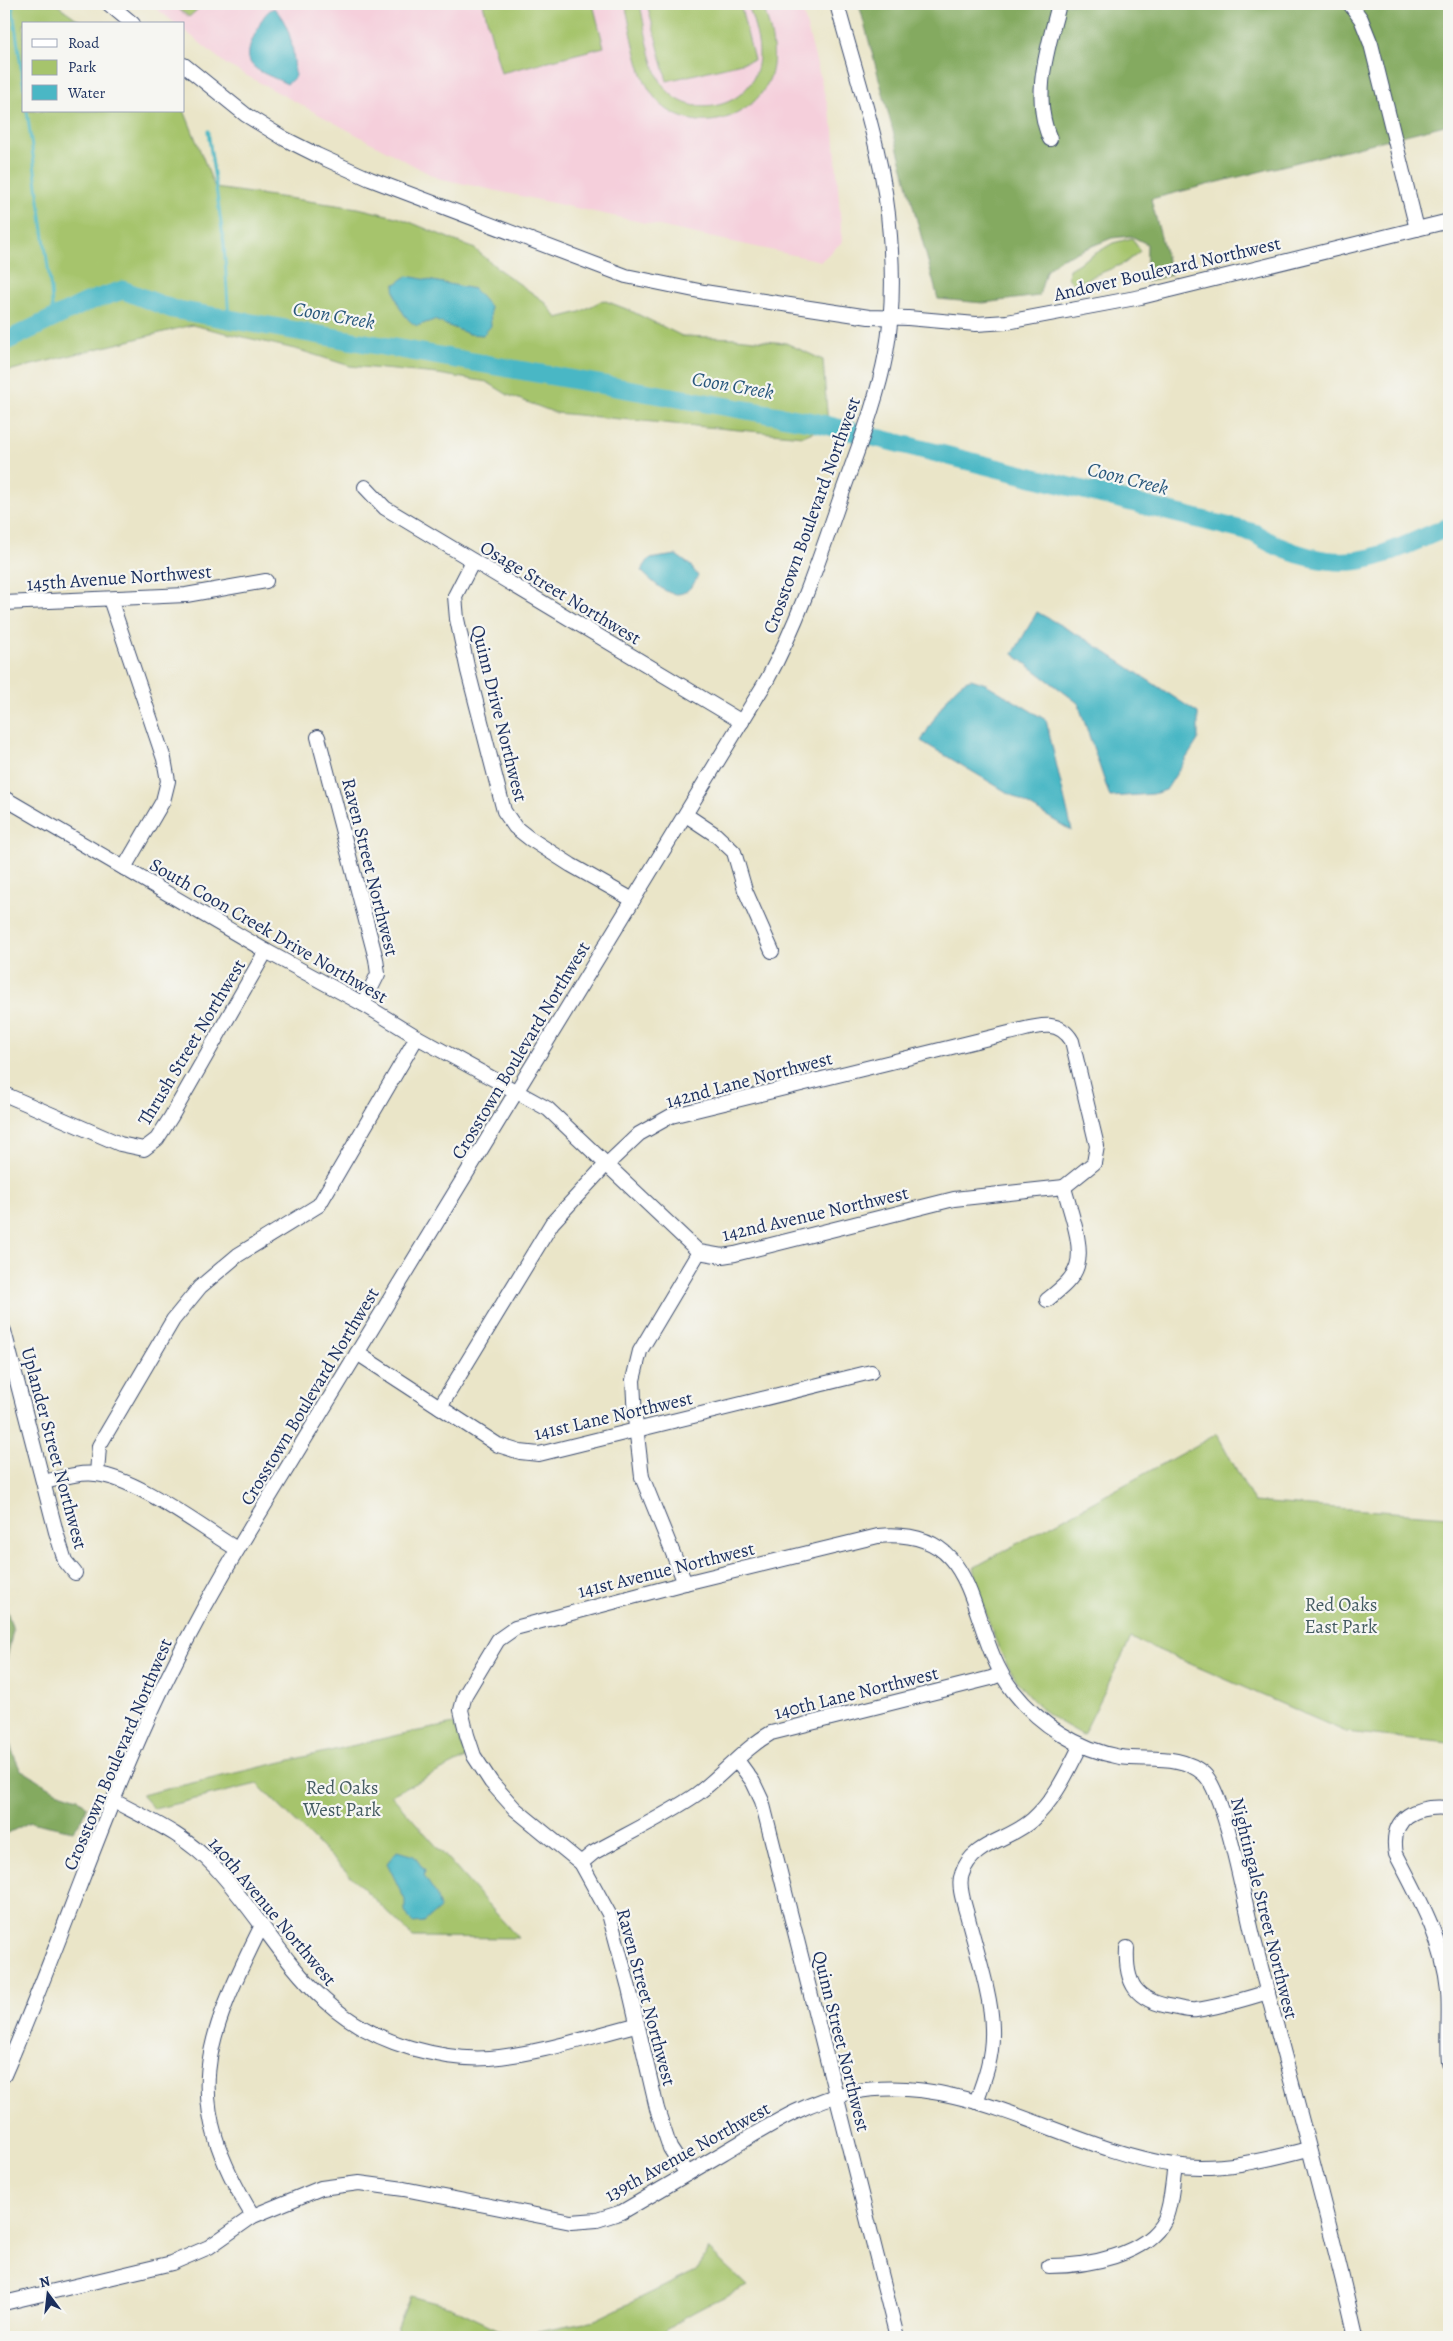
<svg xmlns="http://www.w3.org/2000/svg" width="1453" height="2341" font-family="Alegreya,serif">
<rect width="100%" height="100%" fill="#f6f6f2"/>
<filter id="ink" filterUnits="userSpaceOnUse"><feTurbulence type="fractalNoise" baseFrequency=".02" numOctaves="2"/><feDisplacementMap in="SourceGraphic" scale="10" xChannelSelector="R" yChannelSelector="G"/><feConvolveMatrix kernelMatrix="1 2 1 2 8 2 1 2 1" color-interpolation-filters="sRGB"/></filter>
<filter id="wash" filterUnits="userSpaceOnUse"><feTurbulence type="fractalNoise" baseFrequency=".0096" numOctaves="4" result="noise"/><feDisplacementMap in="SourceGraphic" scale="20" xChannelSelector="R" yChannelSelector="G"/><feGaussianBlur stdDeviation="1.12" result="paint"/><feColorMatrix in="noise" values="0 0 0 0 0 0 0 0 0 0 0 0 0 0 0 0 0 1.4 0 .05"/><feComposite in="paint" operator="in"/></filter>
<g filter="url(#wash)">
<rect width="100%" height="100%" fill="#eae5c8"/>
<polygon fill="#f5cfdb" points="150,4 801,4 834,130 842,242 821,261 437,178 227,65 184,30 184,24 176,24"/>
<g fill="#a6c46c" stroke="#607a65">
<polygon points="4,4 56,4 84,24 24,24 24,111 184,110 215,188 358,208 400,218 475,249 501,271 545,302 557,318 580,312 603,300 629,310 682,336 735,338 786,343 823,360 828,426 803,436 556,413 508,395 487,382 438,374 350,366 299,350 192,325 4,372"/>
<polygon points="171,4 204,4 189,17"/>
<polygon points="483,4 593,4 604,47 501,73"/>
<path d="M 625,4 L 640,4 C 645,27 649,61 661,82 C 683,120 742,112 756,72 C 764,50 754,25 748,4 L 763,4 C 769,26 778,51 771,75 C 754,125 683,139 652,94 C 636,71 632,31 625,4 Z"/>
<polygon points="647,4 740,4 754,60 667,81"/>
<polygon points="1132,238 1140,251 1125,263 1074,284 1068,278 1069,269 1113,243"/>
<path d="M 1217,1434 L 1254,1502 L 1449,1516 L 1449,1743 L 1346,1732 L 1131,1638 L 1083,1735 C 1071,1728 1058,1722 1047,1713 C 1001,1676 988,1622 973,1568 Z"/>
<polygon points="454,1724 466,1758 391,1795 518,1938 413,1937 257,1784 154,1809 141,1795 398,1735"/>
<path d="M 708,2249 L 747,2286 C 727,2296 670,2320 661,2337 L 394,2337 L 410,2296 L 451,2307 L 512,2336 L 595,2320 L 698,2270 Z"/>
</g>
<g fill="#84aa60" stroke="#506c5f">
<polygon points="859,4 1449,4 1449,124 1151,199 1171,275 1146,282 1147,244 1131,236 1112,238 1060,259 1046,271 1039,296 983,303 938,299"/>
<polygon points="4,1601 13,1630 4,1672"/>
<polygon points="4,1716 12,1751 20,1769 56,1791 78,1798 87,1807 83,1818 73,1831 30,1822 4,1835"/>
</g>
<g fill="#4ab7c5" stroke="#327392">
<path d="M 274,8 C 292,26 294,53 295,77 L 287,84 C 257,69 237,69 256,32 C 261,22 264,12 274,8 Z"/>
<path d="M 407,276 L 474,289 L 490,307 L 491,326 L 483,335 L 469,334 L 434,320 L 417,326 C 404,320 394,299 394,285 Z"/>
<path d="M 676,555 L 690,565 L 698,576 C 682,609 661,590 641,571 L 649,559 Z"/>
<polygon points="1037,612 1087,640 1198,713 1198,740 1166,790 1153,794 1110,797 1078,703 1013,654"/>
<path d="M 971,679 L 986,684 L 1046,720 L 1072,831 L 921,741 C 932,724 951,683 971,679 Z"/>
<polygon points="397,1851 414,1856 425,1871 424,1876 436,1894 440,1908 424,1922 412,1923 405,1911 405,1900 387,1863"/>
</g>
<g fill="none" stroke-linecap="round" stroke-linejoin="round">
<g stroke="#4ab7c5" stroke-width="3">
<polyline points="12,4 24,88"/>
<polyline points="27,111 51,290 53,319"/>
<polyline points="208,131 224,244 229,320"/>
</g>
<path stroke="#4ab7c5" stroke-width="19" d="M 4,342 L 87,302 L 123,290 L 172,309 L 814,422 L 1254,533 C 1286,554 1332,568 1371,558 C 1394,552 1425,536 1449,527"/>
</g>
</g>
<g filter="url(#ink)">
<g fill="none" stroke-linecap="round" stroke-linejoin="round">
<g stroke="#3a4a6e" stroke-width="16">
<g id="minor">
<polyline points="109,4 133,24"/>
<polyline points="1350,4 1361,19 1371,44 1417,229"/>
<polyline points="184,65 246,115 285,139 317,155 370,179 626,276 704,292 869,317 908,318 976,324 1007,322 1141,297 1449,221"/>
<path d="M 1050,139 C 1031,95 1048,49 1059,4"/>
<polyline points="365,487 385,508 742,722"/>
<polyline points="473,561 455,596 457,619 468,671 504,811 515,827 529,838 571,865 633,900"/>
<polyline points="110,599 164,759 168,781 163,801 124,868"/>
<polyline points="4,603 186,595 266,581"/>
<polyline points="318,737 376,959 378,974 363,1004"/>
<polyline points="4,798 266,951 363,1004 417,1037 548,1109 699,1252 722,1256 735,1254 954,1199 1064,1187"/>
<polyline points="686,815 716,835 734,852 745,890 772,951"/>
<polyline points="4,1094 120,1144 144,1149 157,1139 171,1117 266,951"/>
<path d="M 1047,1300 C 1058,1291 1073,1280 1077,1266 C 1084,1245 1069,1208 1064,1187"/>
<polyline points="4,1331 56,1532 65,1561 75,1573"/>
<polyline points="357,1353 498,1445 520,1452 539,1454 871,1372"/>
<path d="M 440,1407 L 552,1223 L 601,1170 L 639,1134 L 671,1116 L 1009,1033 C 1033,1028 1057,1016 1072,1041 L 1097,1146 L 1094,1163 L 1064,1187"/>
<polyline points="97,1474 99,1446 173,1320 200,1287 238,1255 319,1205 417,1037"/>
<path d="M 44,1482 C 61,1478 79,1472 96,1474 C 137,1478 200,1527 237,1549"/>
<polyline points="685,1583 642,1477 635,1418 633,1380 640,1351 699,1252"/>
<polyline points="737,1760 753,1782 762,1801 897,2337"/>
<path d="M 114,1801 C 150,1820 187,1836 215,1867 C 281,1939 307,2018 411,2048 C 436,2055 461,2060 489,2058 C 539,2054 588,2037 636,2025"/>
<path d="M 1449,1808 C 1417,1805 1389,1816 1396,1854 C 1419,1898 1443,1940 1448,1990 C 1450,2014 1447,2039 1449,2063"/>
<path d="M 581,1863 L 593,1853 C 627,1834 665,1816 697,1794 C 723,1775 743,1749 771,1733 L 991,1678 L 1001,1674"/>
<path d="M 1127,1948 C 1125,1984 1136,2001 1173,2007 C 1180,2008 1189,2011 1196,2010 C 1220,2007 1245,1999 1268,1992"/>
<path d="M 4,2075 C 59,1949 101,1817 160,1693 C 188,1635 219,1579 253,1524 L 767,680 C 796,626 816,569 836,511 C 853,460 876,407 886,353 C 893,315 893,274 890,236 C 885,157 857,79 837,4"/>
<path d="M 976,2102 C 985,2078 993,2056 992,2029 C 992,1997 976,1950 968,1918 C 965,1906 957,1886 962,1874 C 972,1842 1009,1841 1032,1820 C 1055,1800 1067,1772 1081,1745"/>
<path d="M 687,2174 L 670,2148 L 657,2109 L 629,1988 L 609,1914 L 581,1863 L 515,1809 L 491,1782 L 474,1756 L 467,1735 L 461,1710 L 465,1695 L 498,1640 L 515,1628 L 685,1583 L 878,1536 C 986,1526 964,1629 1013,1691 C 1039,1724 1077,1749 1120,1757 C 1148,1761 1181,1753 1204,1774 C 1225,1793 1245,1904 1253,1936 C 1287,2070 1326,2203 1356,2337"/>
<path d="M 253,2216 C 180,2098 204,2042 262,1925"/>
<path d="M 1049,2266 C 1086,2266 1147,2256 1165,2219 C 1172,2203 1172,2182 1175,2166"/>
<path d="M 4,2303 L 172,2263 L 209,2247 L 253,2216 L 321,2188 L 359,2183 L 404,2189 L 571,2222 L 597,2220 L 622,2212 C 656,2192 689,2173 723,2153 C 764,2129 805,2101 852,2092 C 966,2071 1065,2149 1174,2165 C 1216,2172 1267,2160 1308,2149"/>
</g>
</g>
<use href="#minor" stroke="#fff" stroke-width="14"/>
</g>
</g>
<g text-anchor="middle" stroke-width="4.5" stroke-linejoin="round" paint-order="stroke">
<g font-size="19" fill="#1b2f5e" stroke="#f6f6f2">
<text transform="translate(1167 268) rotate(-13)" y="7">Andover Boulevard Northwest</text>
<text transform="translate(811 515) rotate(-70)" y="7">Crosstown Boulevard Northwest</text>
<text transform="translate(119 577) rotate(-4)" y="7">145th Avenue Northwest</text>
<text transform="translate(561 592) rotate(31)" y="7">Osage Street Northwest</text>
<text transform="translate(500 713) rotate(76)" y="7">Quinn Drive Northwest</text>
<text transform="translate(371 867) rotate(76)" y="7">Raven Street Northwest</text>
<text transform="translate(269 930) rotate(30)" y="7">South Coon Creek Drive Northwest</text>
<text transform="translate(191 1042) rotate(-59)" y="7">Thrush Street Northwest</text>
<text transform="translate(520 1050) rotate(-59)" y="7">Crosstown Boulevard Northwest</text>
<text transform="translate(749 1079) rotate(-15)" y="7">142nd Lane Northwest</text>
<text transform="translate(815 1213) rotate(-13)" y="7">142nd Avenue Northwest</text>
<text transform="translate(309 1396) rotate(-59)" y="7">Crosstown Boulevard Northwest</text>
<text transform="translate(613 1415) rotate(-13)" y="7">141st Lane Northwest</text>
<text transform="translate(55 1448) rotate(75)" y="7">Uplander Street Northwest</text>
<text transform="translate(666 1569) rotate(-14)" y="7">141st Avenue Northwest</text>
<text transform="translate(856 1692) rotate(-14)" y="7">140th Lane Northwest</text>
<text transform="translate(117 1754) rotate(-67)" y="7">Crosstown Boulevard Northwest</text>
<text transform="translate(1265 1908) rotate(76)" y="7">Nightingale Street Northwest</text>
<text transform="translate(273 1911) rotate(50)" y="7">140th Avenue Northwest</text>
<text transform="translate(647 1997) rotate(75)" y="7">Raven Street Northwest</text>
<text transform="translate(842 2041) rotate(76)" y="7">Quinn Street Northwest</text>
<text transform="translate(687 2151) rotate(-29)" y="7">139th Avenue Northwest</text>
</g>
<g font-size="19" fill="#455c62" stroke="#f6f6f2">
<text x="1341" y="1611">Red Oaks<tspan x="1341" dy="22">East Park</tspan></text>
<text x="342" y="1794">Red Oaks<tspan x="342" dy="22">West Park</tspan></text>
</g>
<g font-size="20" font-style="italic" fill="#29587d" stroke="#f6f6f2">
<text transform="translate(334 315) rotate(10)" y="7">Coon Creek</text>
<text transform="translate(733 385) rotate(10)" y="7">Coon Creek</text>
<text transform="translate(1128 478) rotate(14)" y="7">Coon Creek</text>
</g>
</g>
<rect width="1453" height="2341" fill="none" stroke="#f6f6f2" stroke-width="20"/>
<rect x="22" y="22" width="162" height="90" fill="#f6f6f2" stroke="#9ea6b7"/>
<rect x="32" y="39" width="25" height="8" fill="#ffffff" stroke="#9ea6b7"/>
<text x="68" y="48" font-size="15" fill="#1b2f5e">Road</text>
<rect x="32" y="60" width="25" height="15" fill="#a6c46c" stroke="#9ea6b7"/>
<text x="68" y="72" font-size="15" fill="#1b2f5e">Park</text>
<rect x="32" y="85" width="25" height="15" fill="#4ab7c5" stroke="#9ea6b7"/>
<text x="68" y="98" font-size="15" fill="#1b2f5e">Water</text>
<g transform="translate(48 2294) rotate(345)" stroke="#f6f6f2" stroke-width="4" paint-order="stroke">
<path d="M0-4L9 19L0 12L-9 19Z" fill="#1b2f5e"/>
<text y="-8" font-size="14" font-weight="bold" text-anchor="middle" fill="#1b2f5e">N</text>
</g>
</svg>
